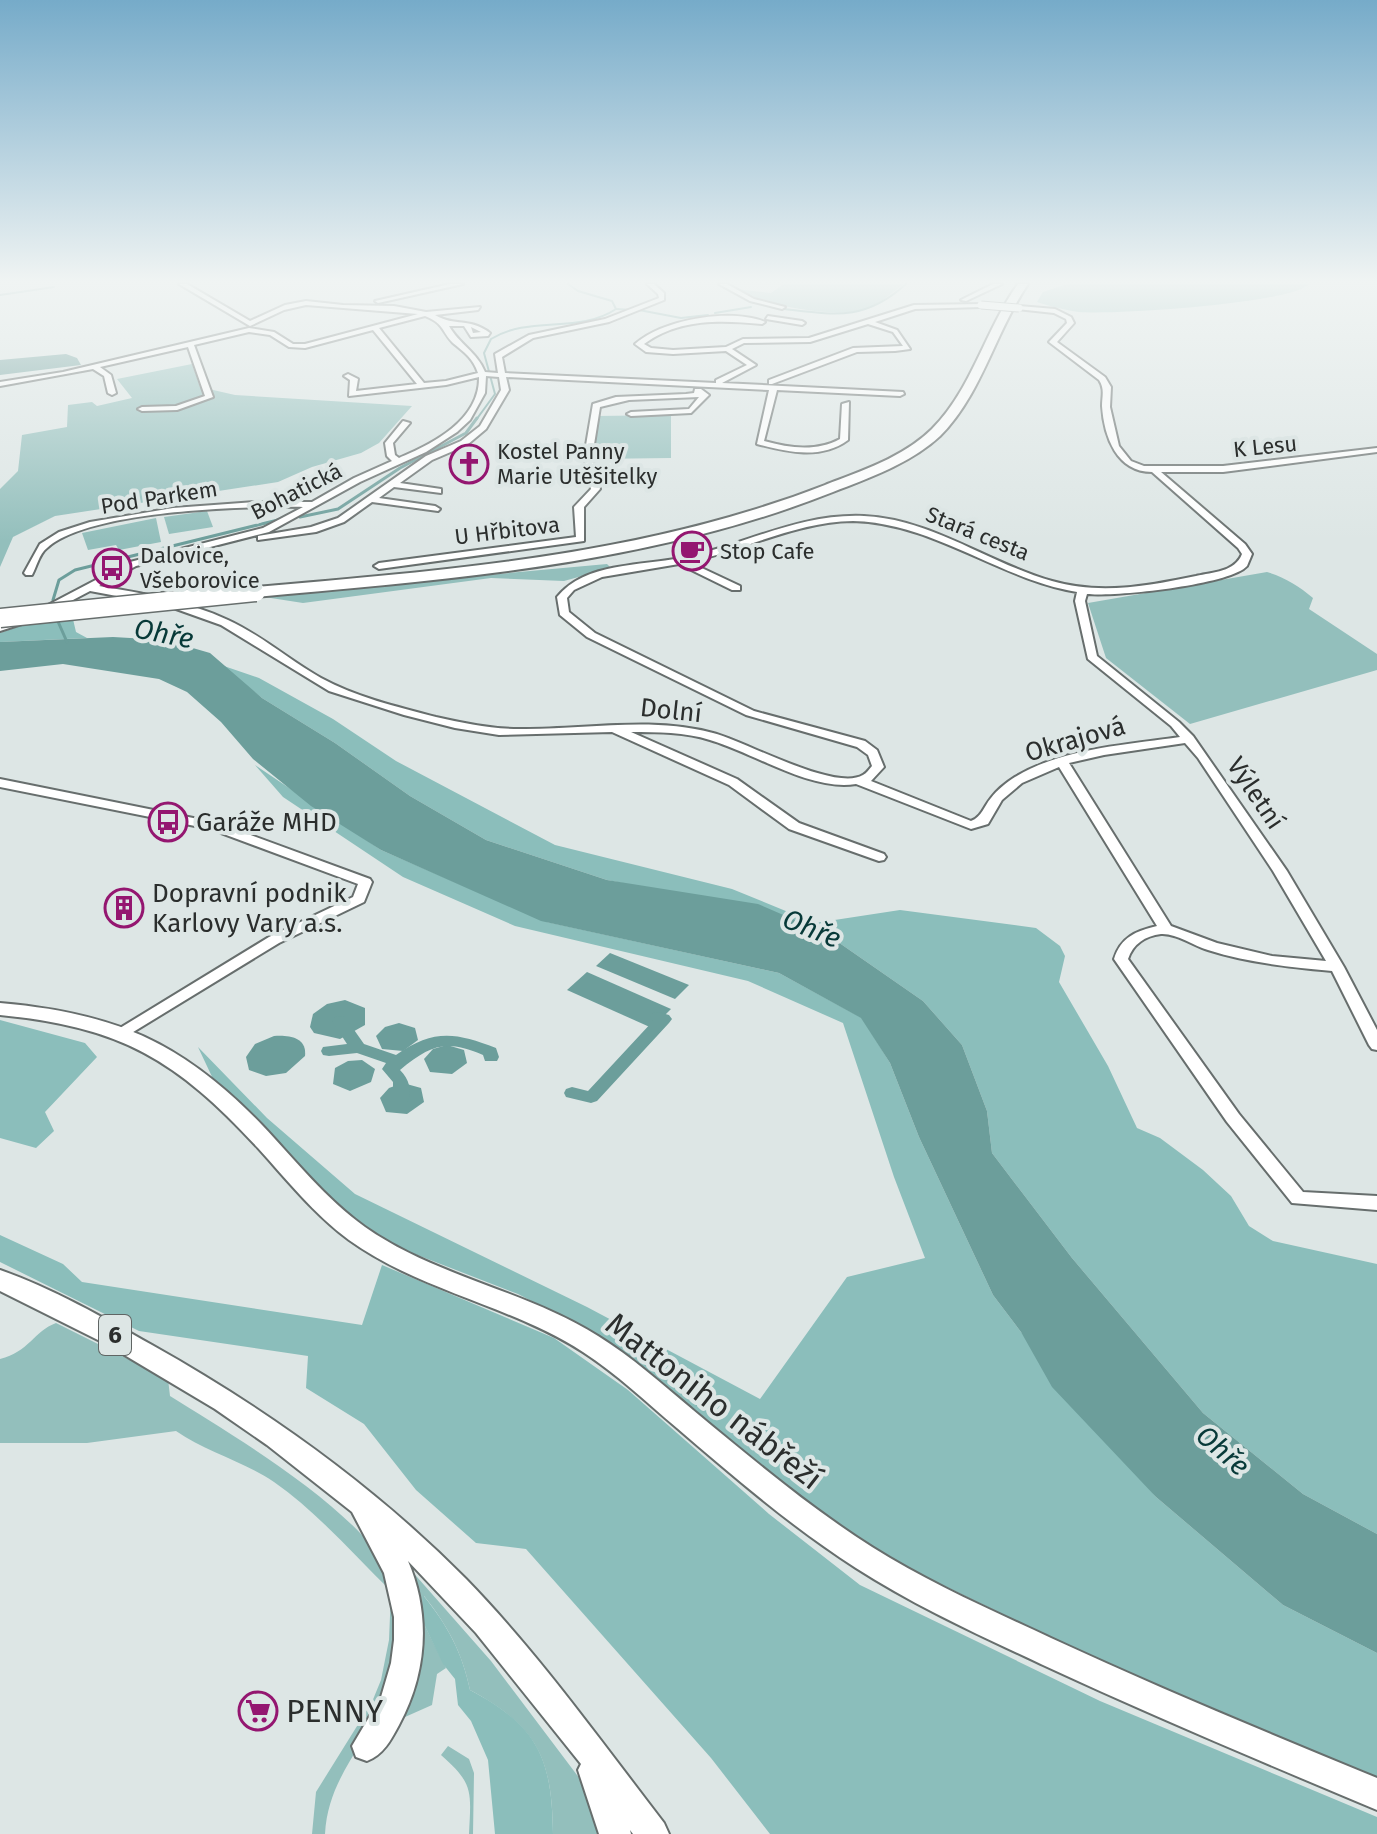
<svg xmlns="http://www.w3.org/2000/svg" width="1377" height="1834" font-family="'Fira Sans',sans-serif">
<rect width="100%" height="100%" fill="#dde6e5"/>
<g fill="#93bfbc">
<path d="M 784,284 L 903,284 C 890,295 876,307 859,311 C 833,317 756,305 735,289 L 771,293 Z"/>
<path d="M 1067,284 L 1308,284 L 1308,285 C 1286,304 1113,315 1079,312 C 1065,310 1049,306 1037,302 L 1043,292 Z"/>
<polygon points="192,364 200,387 235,395 412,406 379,443 361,453 312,467 278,482 55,516 13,537 0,567 0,489 18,471 22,435 67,427 68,405 92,402 97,406 132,398 117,379"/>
<polygon points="671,415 671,458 592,459 597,416"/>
<polygon points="207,511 213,527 169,534 164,517"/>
<polygon points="156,518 161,542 119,550 116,545 88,550 82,533"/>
<polygon points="607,564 611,568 564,581 491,578 303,603 258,596"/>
<path d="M 1267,572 C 1284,577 1299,586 1313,598 L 1309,609 L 1377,654 L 1377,670 L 1190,724 L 1106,658 L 1088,603 Z"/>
<path d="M 56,1323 L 168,1379 L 170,1396 C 231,1434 356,1508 388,1570 C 394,1581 399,1641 397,1654 C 394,1670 388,1687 382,1701 C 364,1749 328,1778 325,1834 L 312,1834 L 316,1792 L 372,1702 L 381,1680 L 389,1640 L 391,1591 C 353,1554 317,1512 274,1482 C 243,1461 206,1452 176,1431 L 87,1443 L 0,1443 L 0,1359 C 29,1352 34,1331 56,1323 Z"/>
<path d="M 410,1569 L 491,1661 L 583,1783 L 604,1834 L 553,1834 C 552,1758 538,1727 470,1690 C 462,1652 448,1626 424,1596 L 423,1622 L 446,1668 L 437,1674 L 432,1705 L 396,1721 Z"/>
<path d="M 448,1746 L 469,1759 L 474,1773 L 473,1834 L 469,1834 C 471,1791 474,1784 441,1755 Z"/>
</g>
<g fill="#8bbebb">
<polygon points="72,615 76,632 87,638 0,642 0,633 46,617"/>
<polygon points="221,665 259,678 333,719 396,761 555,845 732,889 815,923 900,910 1036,928 1060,946 1065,956 1059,982 1108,1066 1137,1128 1160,1138 1203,1170 1231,1196 1249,1226 1273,1241 1377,1264 1377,1534 1303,1494 1203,1413 1072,1258 992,1153 987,1111 962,1045 923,1001 825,933 672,893 607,880 486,840 410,796 335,743 262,698"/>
<polygon points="255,765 381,850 547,922 779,973 862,1018 890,1063 919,1137 993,1295 1021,1332 1156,1497 1283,1605 1377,1653 1377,1778 1139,1680 895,1562 805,1503 630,1358 591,1332 518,1294 394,1246 345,1211 214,1081 198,1047 267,1118 355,1194 587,1307 760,1399 847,1277 925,1258 894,1177 843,1023 748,981 515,926 403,877 283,797"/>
<polygon points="0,1020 85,1043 97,1057 45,1112 54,1131 36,1148 0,1138"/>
<polygon points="0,1235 63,1264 82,1282 362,1325 382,1265 554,1338 628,1390 769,1514 860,1585 1100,1701 1377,1817 1377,1834 770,1834 711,1758 526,1549 476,1543 416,1490 364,1424 306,1388 308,1356 139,1331 0,1262"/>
<path d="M 423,1595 C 448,1626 462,1652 470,1690 C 538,1726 552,1758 553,1834 L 495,1834 L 488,1760 L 471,1721 L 458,1705 L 455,1679 L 443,1664 L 423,1622 Z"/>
</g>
<g fill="#6c9e9b">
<polygon points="66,354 77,358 81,365 0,375 0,360"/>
<polygon points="113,637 165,640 210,653 262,698 335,743 410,796 486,840 607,880 758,904 825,933 923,1001 962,1045 987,1111 992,1153 1072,1258 1203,1413 1303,1494 1377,1534 1377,1653 1283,1605 1156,1497 1052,1387 1021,1332 993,1295 919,1137 890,1063 861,1018 779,973 541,921 381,850 311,806 253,759 221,722 187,692 159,679 63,664 0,671 0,642"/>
<polygon points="610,953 689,985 675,999 596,966"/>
<polygon points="587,972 671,1009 652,1028 567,990"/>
<polygon points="345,1000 365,1008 365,1025 340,1039 314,1033 310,1027 313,1014 327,1004"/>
<polygon points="399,1023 415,1028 418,1040 403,1051 382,1049 376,1036 385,1027"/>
<path d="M 274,1036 C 289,1035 307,1037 305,1056 L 286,1073 L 266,1076 L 249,1070 L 246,1057 L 255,1044 Z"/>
<polygon points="447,1045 464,1050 467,1063 452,1074 430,1072 424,1059 433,1049"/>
<polygon points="362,1060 375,1069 371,1082 350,1091 333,1084 335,1068 348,1061"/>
<polygon points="403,1083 421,1088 424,1102 407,1114 386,1112 380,1098 389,1088"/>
</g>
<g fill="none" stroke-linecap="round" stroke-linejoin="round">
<g stroke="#6c9e9b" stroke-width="2">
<polyline points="0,295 54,287"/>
<polyline points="616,309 633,310"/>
<path d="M 784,309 C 836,315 865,321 906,284"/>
<polyline points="639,310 681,318 708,315"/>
<polyline points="715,313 751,307"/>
<path d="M 476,420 L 495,394 L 484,353 L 491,339 C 529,315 579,334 616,309 L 612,301 L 578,291 L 568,284"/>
</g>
<g stroke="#6c9e9b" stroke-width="3">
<polyline points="300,517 338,509 400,468 466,433 477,418"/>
<polyline points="53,600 59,580 75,570 278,520"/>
<polyline points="56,617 67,642"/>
</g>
<g fill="#6c9e9b" fill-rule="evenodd">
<polygon points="658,1012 669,1015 672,1019 669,1023 597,1101 591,1103 566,1097 564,1093 566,1089 572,1087 588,1091 653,1021 650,1017 653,1013"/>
<path d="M 340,1016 L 345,1017 L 364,1044 L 396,1055 C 433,1029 455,1032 496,1048 L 499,1057 L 497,1061 L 485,1061 L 483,1055 C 445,1039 431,1045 400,1070 C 409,1079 413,1091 407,1103 L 395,1103 L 393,1099 L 393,1082 L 382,1069 L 386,1063 L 357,1053 L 329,1056 L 323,1055 L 321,1051 L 323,1047 L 347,1044 L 332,1021 L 335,1017 Z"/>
</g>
<g stroke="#676e6d" stroke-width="4">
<g id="minor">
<path d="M 179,284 L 187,284 L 250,321 L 285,305 L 306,301 L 343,305 L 394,306 L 426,312 L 480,307 L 478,310 L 435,315 C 455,327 469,317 490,333 L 488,336 L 471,337 L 464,326 L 449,326 C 459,344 477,352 485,372 L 498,373 L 495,354 L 529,335 L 605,319 L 659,298 L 658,294 L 647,284 L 654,284 L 664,293 L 664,300 L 609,322 L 533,338 L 502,357 L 505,373 L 716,383 L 716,380 L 747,365 L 726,351 L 673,354 L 646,352 L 635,344 C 664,319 731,308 765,322 L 762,324 C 721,320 679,318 644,344 L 651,348 L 673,350 L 726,347 L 743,339 L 809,338 L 914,305 L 983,304 L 981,307 L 915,309 L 875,322 L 897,330 L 910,349 L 895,351 L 857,352 L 772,384 L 769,384 L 769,380 L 853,348 L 903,346 L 893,332 L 868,324 L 810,342 L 744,343 L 732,349 L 756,365 L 722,383 L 903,392 L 904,394 L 900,396 L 777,390 L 764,441 C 790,448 816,452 840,439 L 842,404 L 849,402 L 848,440 C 821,460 787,452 757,444 L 769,390 L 506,377 L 509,390 L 486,429 L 467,445 L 432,460 L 400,483 L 441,489 L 441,493 L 394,487 L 379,498 L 435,506 L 440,509 L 438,511 L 372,502 L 344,522 L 316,532 L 258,540 L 258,536 L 311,527 L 338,518 L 426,456 L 461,441 L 480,426 L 501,390 L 499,377 L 486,376 L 485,393 L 470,420 L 457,432 L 426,452 L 360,482 L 269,532 L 136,566 L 99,586 C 142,593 187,601 228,620 C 261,635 289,660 321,678 C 356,697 397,707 436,717 C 463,723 491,729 519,729 C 584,730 650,716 713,733 C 745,741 835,792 863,775 C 867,773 869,769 872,766 L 868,755 L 857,747 L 746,715 L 587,637 L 560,615 L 557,597 C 586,562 640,566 681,558 C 743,546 798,513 864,516 C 932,519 988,563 1052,581 C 1100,595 1148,586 1196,576 C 1213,572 1235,572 1242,554 L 1238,548 L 1152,472 C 1117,472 1104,437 1102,406 C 1102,396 1105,389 1099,380 L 1049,342 L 1067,323 L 1066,319 L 1054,313 L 1017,309 L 1019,306 L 1055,309 L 1071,317 L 1074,323 L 1057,342 L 1105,377 L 1111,387 L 1110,407 L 1119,446 L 1131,461 L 1144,466 L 1223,466 L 1377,448 L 1377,452 L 1223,472 L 1161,472 L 1245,544 L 1252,554 C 1251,556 1248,564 1247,566 C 1230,585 1114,597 1087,594 L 1085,601 L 1097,656 L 1179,722 L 1193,736 L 1287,871 L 1344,967 L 1377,1030 L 1377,1050 L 1372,1049 L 1369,1045 L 1332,971 C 1290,967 1249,963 1208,950 C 1194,946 1176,933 1161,934 C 1145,936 1133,944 1128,959 L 1239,1114 L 1303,1192 L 1377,1196 L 1377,1210 L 1292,1203 L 1227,1122 L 1114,959 C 1121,937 1136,931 1157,926 L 1059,767 L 1022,783 L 1002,800 L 988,824 L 971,829 L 856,784 C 812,792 752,752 710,740 C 685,732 657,732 631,732 L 737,779 L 799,823 L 884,854 L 886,857 L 884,860 L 879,861 L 789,829 L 729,785 L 612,732 L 499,735 L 455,728 L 404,715 L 329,691 L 221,625 L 165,605 L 90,591 L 37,619 L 0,631 L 0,625 L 29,615 L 130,562 L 263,528 L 303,507 C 246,506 89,510 47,548 C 39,554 37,566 32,575 L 26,575 L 24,573 L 40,544 L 59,532 L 90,522 L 173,508 L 255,502 L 312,502 L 354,478 L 392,461 L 387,456 L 385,443 L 403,421 L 410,423 L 393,443 L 395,455 L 399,458 C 433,444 480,420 479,377 L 446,385 L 349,396 L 350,380 L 344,376 L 348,374 L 358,379 L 356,391 L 417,384 L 373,330 L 305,348 L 289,347 L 270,335 L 249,332 L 194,345 L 213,397 L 177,410 L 142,411 L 138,409 L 142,407 L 176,406 L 205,396 L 188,347 L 100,367 L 111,375 L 116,393 L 112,395 L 108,393 L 104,376 L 93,369 L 0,386 L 0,382 L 63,372 L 249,328 L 274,332 L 293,344 L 305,344 L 418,314 L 306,305 L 284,310 L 250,326 ZM 425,316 C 445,324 441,331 453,343 C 464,352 473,358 478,373 L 446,381 L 424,383 L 379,328 ZM 471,327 L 481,332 L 473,333 ZM 853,521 C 934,523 999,579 1077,592 L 1075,601 L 1088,659 L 1171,726 L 1180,737 C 1125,745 1063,748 1015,777 C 1007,782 997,790 991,798 C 984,806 982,817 971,821 L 871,781 L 884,767 L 877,750 L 865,741 L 754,711 L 595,633 L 569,612 L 567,598 L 574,590 L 602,577 L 679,564 L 732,590 L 740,590 L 740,586 L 689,562 C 745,550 795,522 853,521 ZM 1185,743 L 1198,758 L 1273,871 L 1326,961 L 1272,956 L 1217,943 L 1171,926 L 1069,763 L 1104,755 Z"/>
<polygon points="450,284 463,284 378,303 375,301"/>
<polygon points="719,284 727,284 754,299 785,307 782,309 750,301"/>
<polygon points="993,284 1002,284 966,301 961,300"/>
<polygon points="768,316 802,321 805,323 802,325 766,319"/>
<polygon points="695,389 701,389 709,395 691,413 631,416 627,414 631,412 689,409 699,397 629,400 600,407 592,457 600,489 584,507 584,541 379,569 374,566 379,563 576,537 574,507 591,489 584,457 593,404 616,397 686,394 694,393"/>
<polygon points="0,779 218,823 370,879 372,882 364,902 279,943 125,1037 120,1036 117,1032 120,1028 269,937 353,897 358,884 210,829 0,787"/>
</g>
</g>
<g stroke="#676e6d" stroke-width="4">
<g id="major">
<path d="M 0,1003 C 115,1013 182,1042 262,1125 C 295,1160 326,1199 365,1227 C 436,1277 525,1290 598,1336 C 632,1357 662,1384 693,1410 C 751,1458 809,1507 872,1547 C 929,1583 991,1610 1051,1638 C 1159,1688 1268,1733 1377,1778 L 1377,1810 C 1265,1763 1153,1716 1043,1665 C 979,1635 915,1606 856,1568 C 792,1527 734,1477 677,1428 C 646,1402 617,1374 583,1352 C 510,1305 420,1291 349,1240 C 314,1214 287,1180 258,1148 C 176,1059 121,1027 0,1015 Z"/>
<path d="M 0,1270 C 52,1288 104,1318 152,1345 C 266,1409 374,1486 466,1579 C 539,1654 600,1740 664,1823 L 669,1834 L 633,1834 L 630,1830 L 631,1834 L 599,1834 L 578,1770 L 581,1764 L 476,1633 L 408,1561 C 431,1615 427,1673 399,1725 C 391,1740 383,1755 367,1761 L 356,1757 L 352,1746 L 381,1697 L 391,1663 L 394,1640 L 394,1617 L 384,1573 L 352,1512 L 267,1445 L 215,1409 L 106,1344 L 0,1291 Z"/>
</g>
</g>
<g stroke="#676e6d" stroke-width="4">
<path id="highway" d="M 1018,284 L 1028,284 C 995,332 982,394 940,436 C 911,463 869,478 833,492 C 649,565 452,579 256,597 L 248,592 L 256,587 C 449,570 643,556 825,485 C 861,471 904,457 932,429 C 972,389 985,330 1018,284 Z"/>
</g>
<use href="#minor" fill="#fff" fill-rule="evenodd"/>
<use href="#major" fill="#fff" fill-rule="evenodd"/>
<use href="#highway" fill="#fff" fill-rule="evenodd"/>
<g stroke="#676e6d" stroke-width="9" stroke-linecap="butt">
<polyline id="minor-bridge" points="981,305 1019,308"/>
</g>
<g stroke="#676e6d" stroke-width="21" stroke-linecap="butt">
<polyline id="highway-bridge" points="0,618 256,592"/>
</g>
<use href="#minor-bridge" stroke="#fff" stroke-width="7"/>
<use href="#highway-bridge" stroke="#fff" stroke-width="18"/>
</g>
<linearGradient id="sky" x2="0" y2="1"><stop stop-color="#76abc9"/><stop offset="0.52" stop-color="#f0f4f3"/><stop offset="1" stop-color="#f0f4f3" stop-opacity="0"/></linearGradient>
<rect width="1377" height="541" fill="url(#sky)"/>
<defs>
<g id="church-ring" transform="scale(2)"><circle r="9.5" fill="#dde6e5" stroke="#941670" stroke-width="1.5"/><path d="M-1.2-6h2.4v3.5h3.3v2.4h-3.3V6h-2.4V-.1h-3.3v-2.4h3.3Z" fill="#941670"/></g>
<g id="cafe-ring" transform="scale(2)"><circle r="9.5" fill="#dde6e5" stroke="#941670" stroke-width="1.5"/><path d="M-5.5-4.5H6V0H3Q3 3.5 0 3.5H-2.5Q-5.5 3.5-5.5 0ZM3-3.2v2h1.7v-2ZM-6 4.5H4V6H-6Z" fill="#941670"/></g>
<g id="bus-ring" transform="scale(2)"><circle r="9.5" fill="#dde6e5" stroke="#941670" stroke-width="1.5"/><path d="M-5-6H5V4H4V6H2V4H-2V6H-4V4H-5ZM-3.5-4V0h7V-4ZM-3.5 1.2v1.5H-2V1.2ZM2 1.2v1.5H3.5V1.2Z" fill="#941670"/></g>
<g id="building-ring" transform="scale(2)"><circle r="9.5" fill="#dde6e5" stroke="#941670" stroke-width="1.5"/><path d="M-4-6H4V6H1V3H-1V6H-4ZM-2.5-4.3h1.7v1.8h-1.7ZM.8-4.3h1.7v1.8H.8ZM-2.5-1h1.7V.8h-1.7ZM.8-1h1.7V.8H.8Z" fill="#941670"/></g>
<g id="supermarket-ring" transform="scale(2)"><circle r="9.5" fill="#dde6e5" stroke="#941670" stroke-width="1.5"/><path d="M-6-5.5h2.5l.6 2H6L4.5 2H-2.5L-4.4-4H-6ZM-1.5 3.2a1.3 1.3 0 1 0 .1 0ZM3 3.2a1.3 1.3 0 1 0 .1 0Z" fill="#941670"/></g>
</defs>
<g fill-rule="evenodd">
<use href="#church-ring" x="469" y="464"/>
<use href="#cafe-ring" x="692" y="551"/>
<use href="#bus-ring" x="112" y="568"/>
<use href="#bus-ring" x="168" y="822"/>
<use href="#building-ring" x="124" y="908"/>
<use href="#supermarket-ring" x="258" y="1711"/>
</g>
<g text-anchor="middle" stroke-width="8" stroke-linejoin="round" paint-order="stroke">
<g font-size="22" fill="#2b2e2d" stroke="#dde6e5">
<text transform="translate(1265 446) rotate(-6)" y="8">K Lesu</text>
<text transform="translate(296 491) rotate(-27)" y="8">Bohatická</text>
<text transform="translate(159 497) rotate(-9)" y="8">Pod Parkem</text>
<text transform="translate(507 530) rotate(-7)" y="8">U Hřbitova</text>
<text transform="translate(978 533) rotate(22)" y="8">Stará cesta</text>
</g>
<g font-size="22" fill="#2b2e2d" stroke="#dde6e5" text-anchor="start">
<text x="497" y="459">Kostel Panny<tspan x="497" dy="25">Marie Utěšitelky</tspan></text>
<text x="720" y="559">Stop Cafe</text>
<text x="140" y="563">Dalovice,<tspan x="140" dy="25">Všeborovice</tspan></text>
</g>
<rect fill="#dde6e5" stroke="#606564" stroke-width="2" x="99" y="1315" width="32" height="40" rx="6"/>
<g font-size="24" font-weight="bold" fill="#2b2e2d">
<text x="115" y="1343">6</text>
</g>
<g font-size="26" fill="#2b2e2d" stroke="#dde6e5">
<text transform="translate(671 710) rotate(6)" y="9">Dolní</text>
<text transform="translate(1075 739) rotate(-16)" y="9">Okrajová</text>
<text transform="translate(1256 793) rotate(56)" y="9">Výletní</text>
</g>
<g font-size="26" fill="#2b2e2d" stroke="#dde6e5" text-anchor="start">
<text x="196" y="831">Garáže MHD</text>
<text x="152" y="902">Dopravní podnik<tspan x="152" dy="30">Karlovy Vary a.s.</tspan></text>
</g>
<g font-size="28" font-style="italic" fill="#073938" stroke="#dde6e5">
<text transform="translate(164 633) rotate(11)" y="10">Ohře</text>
<text transform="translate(812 928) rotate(22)" y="10">Ohře</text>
<text transform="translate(1223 1450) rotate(41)" y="10">Ohře</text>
</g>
<g font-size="32" fill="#2b2e2d" stroke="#dde6e5">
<text transform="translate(714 1401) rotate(38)" y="11">Mattoniho nábřeží</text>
</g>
<g font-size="32" fill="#2b2e2d" stroke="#dde6e5" text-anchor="start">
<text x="286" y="1722">PENNY</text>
</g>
</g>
</svg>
